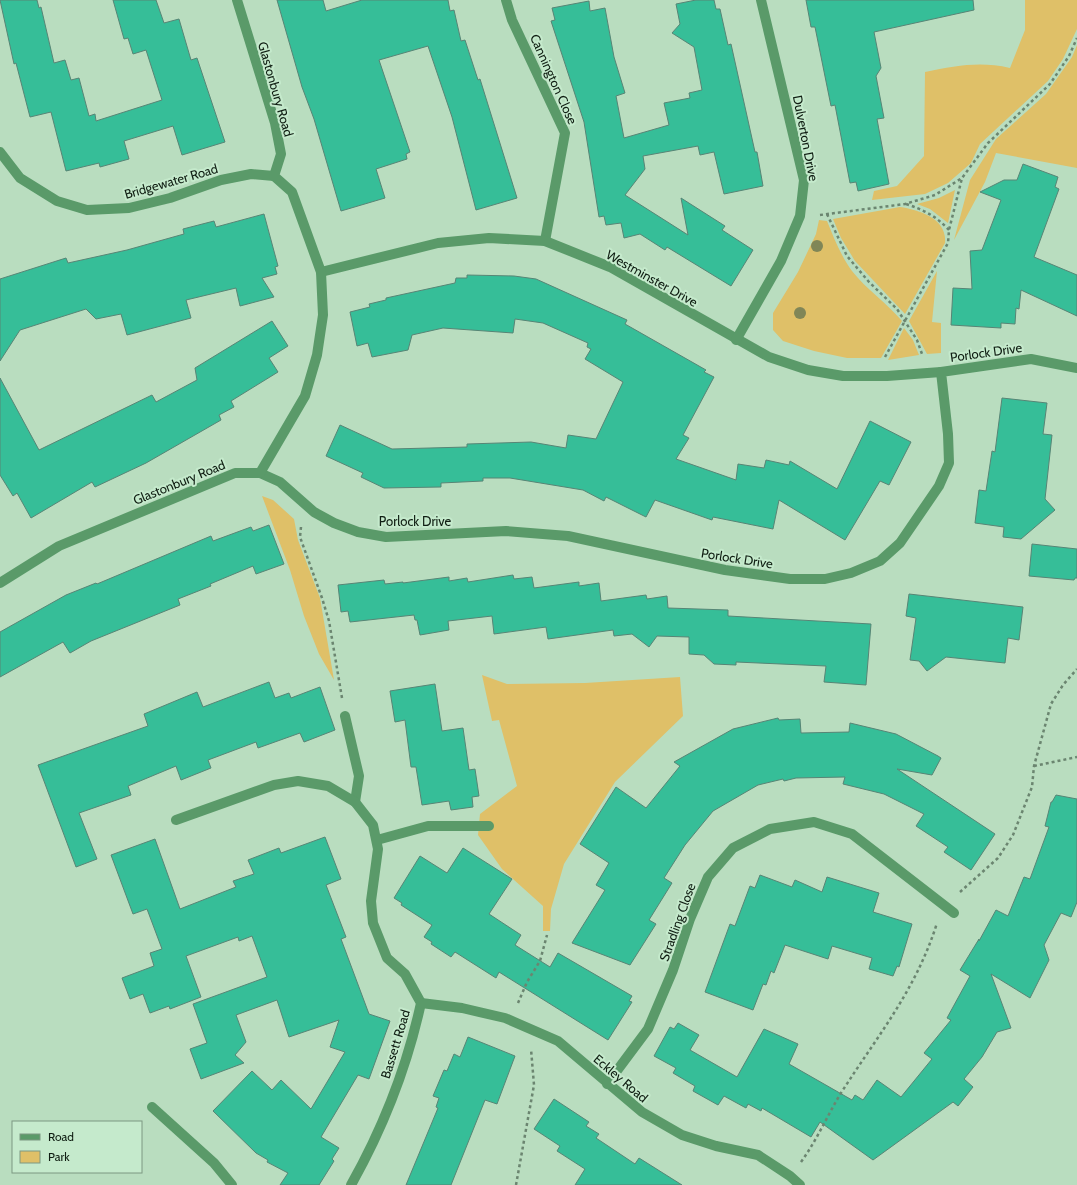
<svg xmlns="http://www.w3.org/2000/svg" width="1077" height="1185" font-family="Cabin,sans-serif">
<rect width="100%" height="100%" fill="#b9ddbf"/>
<g fill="#dfc068">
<path d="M 1025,0 L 1077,0 L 1077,29 L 1063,59 L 1048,81 L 980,144 L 971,163 L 948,183 L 925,194 L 872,200 L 874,191 L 897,186 L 924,156 L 925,72 C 956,66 979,61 1010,68 L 1025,30 Z"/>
<polygon points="1077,45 1077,168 996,153 985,182 954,240 970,180 996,139 1046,94 1072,57"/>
<polygon points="955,190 948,223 930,209 917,204 939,198"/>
<path d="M 900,207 C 919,210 947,218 945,243 L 905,314 L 855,261 L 841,238 L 833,219 Z"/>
<path d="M 819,220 L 827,221 C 834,238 841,256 852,271 C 866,289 887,303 902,321 L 881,358 L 847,358 L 814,351 L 783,341 L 773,330 L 773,313 L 798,272 L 816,234 Z"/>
<polygon points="937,271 932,322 941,323 941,353 927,354 909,321"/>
<polygon points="904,328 913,340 919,355 888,360"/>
<polygon points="262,496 273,500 294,519 298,540 320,598 334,680 319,654 304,616 290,570"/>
<polygon points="482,675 507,684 585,683 680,677 683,716 615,782 564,864 551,909 550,931 543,931 543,906 502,869 478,835 480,814 517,786 499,720 492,721"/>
</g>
<g fill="#36be98" stroke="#578575">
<polygon points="0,0 37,0 39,8 41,7 54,63 65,60 71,80 79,78 89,116 95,114 96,121 162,100 146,50 133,54 128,38 124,39 113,0 156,0 164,23 179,19 191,60 197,58 225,142 182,155 173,126 124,141 129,159 100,167 99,163 66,171 51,112 30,117 16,63 14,64"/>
<polygon points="277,0 323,0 326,11 362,0 448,0 450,11 454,10 461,41 465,40 478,80 480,79 517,198 476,210 452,117 428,46 379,60 410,152 406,154 407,159 376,169 385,198 341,211 314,119 302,87"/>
<polygon points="696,0 714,0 716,9 720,9 728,45 731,44 755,152 757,152 763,186 724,194 714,152 700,155 698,146 643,156 645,169 625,195 688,235 681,198 725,226 722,230 753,250 731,286 667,247 665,250 640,234 624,238 621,223 606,225 604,216 599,217 584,122 551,21 555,20 552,8 589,1 590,11 605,8 614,57 625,93 616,96 624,138 669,125 664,103 690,98 689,93 702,90 694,47 672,33 680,24 676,4"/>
<polygon points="806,0 973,0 974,10 874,32 881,68 876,76 884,118 877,119 889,184 858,191 856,182 850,183 835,105 831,106 815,27 811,27"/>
<polygon points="1023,164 1058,177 1055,187 1059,189 1034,257 1077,275 1077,316 1021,290 1019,309 1016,308 1015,324 1001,323 1001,328 951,325 953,288 972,289 970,251 982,250 1001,200 980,192 1004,180 1017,180"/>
<polygon points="264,214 278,266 275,267 277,274 262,278 274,297 240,306 236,288 186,300 191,318 127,335 121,314 96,319 86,309 20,330 0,361 0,279 66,258 68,263 127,250 184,234 183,229 214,221 216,227"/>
<polygon points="467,275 514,276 536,279 627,320 625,324 706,370 704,372 714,377 683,435 689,438 676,459 736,480 738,464 764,468 766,460 789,465 790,461 837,489 870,421 911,442 889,485 880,481 845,540 779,500 773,529 713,517 712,520 655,500 646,517 606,497 604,501 583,490 510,478 483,478 483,481 441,483 441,487 384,488 361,477 363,473 326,456 340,425 392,449 467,447 467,444 531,442 566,448 568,435 596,439 623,382 585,359 591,349 587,347 588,343 543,323 515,319 513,333 443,328 412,335 408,350 372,357 368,343 357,346 350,312 370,307 369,304 386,300 386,298 455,283 456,278 467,278"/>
<polygon points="272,321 288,346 269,358 278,372 231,401 234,407 219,415 221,420 146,463 95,487 92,482 31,518 17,493 13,496 0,475 0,378 39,450 152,395 156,402 197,380 195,368"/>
<polygon points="1002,398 1047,403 1043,434 1052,435 1045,499 1055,510 1021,539 1003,537 1004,527 975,523 979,490 986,491 992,451 995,452"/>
<polygon points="269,525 284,564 256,574 253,566 210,584 211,586 178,599 180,605 91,641 70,653 63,642 0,677 0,632 66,595 96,583 97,584 211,536 213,541 251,527 253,531"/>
<polygon points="1032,544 1077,549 1077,578 1075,578 1074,580 1029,576"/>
<polygon points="513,575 514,579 532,577 534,588 579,582 579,586 599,583 601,601 646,595 647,599 667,596 668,608 728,610 728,616 871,624 866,685 824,682 826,666 736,662 736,665 714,664 704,655 689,654 689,637 657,636 649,647 632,634 614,636 613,630 548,639 546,627 494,634 492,616 448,621 449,630 420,635 417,620 415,620 414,615 350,622 348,611 341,612 338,585 384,580 385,584 403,582 403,583 449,577 449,581 467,578 468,582"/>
<polygon points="909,594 1023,607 1019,640 1008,638 1005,663 946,657 927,671 919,661 910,660 916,618 906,616"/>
<polygon points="269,682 275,698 289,693 291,698 320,687 335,730 304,742 300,733 258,748 256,742 208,760 211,768 181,780 176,766 128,786 131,795 79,813 97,859 76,867 38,765 148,726 144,714 197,692 203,707"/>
<polygon points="435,684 442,731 463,728 469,770 475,769 479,796 472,797 473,807 451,810 449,801 422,805 416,767 411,767 405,720 395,722 390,691"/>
<polygon points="778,718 779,720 800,719 801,733 849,732 850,723 896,734 938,756 941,758 932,775 897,769 995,834 971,870 944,852 948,847 916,826 924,814 884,794 843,784 845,777 796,778 784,781 783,779 758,785 713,811 685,845 664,878 672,883 649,920 656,924 630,965 572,943 605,890 596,885 609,863 580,844 616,787 646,808 680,766 674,762 733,729"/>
<polygon points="1056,795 1077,799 1077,902 1071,917 1061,913 1044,945 1049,960 1030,998 991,974 1011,1028 997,1032 982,1057 964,1079 973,1087 958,1106 953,1102 873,1160 820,1122 811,1137 762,1108 761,1111 748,1104 746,1108 724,1096 718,1105 693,1091 695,1086 673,1073 676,1068 654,1056 670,1027 674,1029 678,1023 699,1035 690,1050 737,1077 764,1029 798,1044 789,1064 852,1100 855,1095 863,1100 877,1080 901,1097 932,1059 924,1053 951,1020 947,1018 970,976 960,970 979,939 979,941 996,910 1008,916 1024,877 1030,879 1049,827 1045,826 1051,802 1052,802"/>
<polygon points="325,837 341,879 326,885 346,937 341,939 369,1014 390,1021 369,1079 358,1075 321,1137 339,1148 332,1159 334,1161 319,1185 280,1185 288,1173 267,1162 268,1160 256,1153 213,1111 252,1071 272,1090 281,1080 311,1109 345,1052 330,1047 339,1020 289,1037 277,1000 236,1015 246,1042 235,1055 244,1063 201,1079 190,1049 207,1043 193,1004 267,977 252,936 239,941 238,937 186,956 201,997 170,1009 169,1006 150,1013 143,994 130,999 122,978 154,966 150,953 162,949 147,909 133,914 111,855 155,839 180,909 236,887 233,881 254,874 248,860 279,848 281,853"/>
<polygon points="463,848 512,879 489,914 521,935 515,945 550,967 558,953 632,996 629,1001 632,1002 608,1040 499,972 496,978 455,952 451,957 431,944 432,942 424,937 432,925 401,905 402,903 394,898 420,856 447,873"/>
<polygon points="760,875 792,887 795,880 822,892 827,877 879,893 873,912 912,924 899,967 897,966 893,976 869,969 872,958 832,946 828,959 785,945 774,973 771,971 766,985 763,984 753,1010 705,992 730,924 735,926 750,886 755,888"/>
<polygon points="468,1037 515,1056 497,1104 485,1100 451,1185 406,1185 438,1108 436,1107 439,1098 433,1096 444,1070 447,1071 454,1054 460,1057"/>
<polygon points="554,1099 589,1122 586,1126 599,1134 596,1138 635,1164 639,1158 682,1185 575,1185 585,1169 557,1151 560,1146 534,1129"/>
</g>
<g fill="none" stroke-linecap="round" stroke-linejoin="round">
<g stroke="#6b8570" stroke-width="2.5" stroke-dasharray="3 3" stroke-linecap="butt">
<path d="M 906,204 C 924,210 936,216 949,230"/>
<polyline points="827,214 847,256 869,282 897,309 917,340 922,354"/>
<polyline points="820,215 905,204 935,195 962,178 988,143 1050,84 1069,56 1077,38"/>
<polyline points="885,357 948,243 949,230 962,178"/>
<polyline points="301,527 300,537 322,598 329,621 342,698"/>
<polyline points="1034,766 1077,757"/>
<polyline points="960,892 998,858 1013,835 1032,787 1034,766 1051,704 1063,685 1077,669"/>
<polyline points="518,1003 527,982 540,961 547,935"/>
<path d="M 801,1162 C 817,1140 827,1116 841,1093 C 878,1035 916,990 937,923"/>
<polyline points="516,1185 534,1085 531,1049"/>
</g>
<g stroke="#5a9a69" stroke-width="10">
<polyline points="345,716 359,776 355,802"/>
<polyline points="377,840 428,826 489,826"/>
</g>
<g stroke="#5a9a69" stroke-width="10">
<polyline points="506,0 512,20 565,133 545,241"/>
<polyline points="0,152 20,178 57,201 87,210 129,208 170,198 221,180 251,174 274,176"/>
<polyline points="321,272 438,243 489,238 545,241 610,267 769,357 808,370 843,376 887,376 941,372"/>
<polyline points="736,340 781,261 800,216 804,180 761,0"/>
<polyline points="260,473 280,482 314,512 334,523 358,532 386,537 506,531 568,536 725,570 790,579 825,579 851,573 880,561 900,543 939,486 949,463 948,434 941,372 1031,359 1077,368"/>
<polyline points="0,583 59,546 235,473 260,473 305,396 317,355 323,315 321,272 292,192 274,176 281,154 275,123 237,0"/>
<path d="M 176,820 L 274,785 L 298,781 L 328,786 L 355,802 L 373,825 L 378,849 L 371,901 L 373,923 L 387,958 L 405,974 L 421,1003 C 407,1067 383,1128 351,1185"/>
<polyline points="421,1003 462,1008 505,1018 558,1041 642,1112 682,1135 716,1146 758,1155 790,1176 800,1185"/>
<polyline points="607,1084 648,1029 673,970 690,919 708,877 733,848 770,829 814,822 852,834 954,913"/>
<polyline points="152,1107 214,1163 232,1185"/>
</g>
</g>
<g fill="#808657">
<circle cx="817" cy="246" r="6"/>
<circle cx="800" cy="313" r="6"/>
</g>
<g text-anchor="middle" stroke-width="4" stroke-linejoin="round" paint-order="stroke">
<g font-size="13" fill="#101e13" stroke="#c5eacc">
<text transform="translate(554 79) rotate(66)" y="5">Cannington Close</text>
<text transform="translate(276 89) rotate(74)" y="5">Glastonbury Road</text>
<text transform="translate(806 138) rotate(79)" y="5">Dulverton Drive</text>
<text transform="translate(171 181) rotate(-16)" y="5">Bridgewater Road</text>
<text transform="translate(652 278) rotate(29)" y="5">Westminster Drive</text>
<text transform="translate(986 352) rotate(-8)" y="5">Porlock Drive</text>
<text transform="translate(179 482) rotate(-22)" y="5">Glastonbury Road</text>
<text x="415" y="526">Porlock Drive</text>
<text transform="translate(737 558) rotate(9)" y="5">Porlock Drive</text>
<text transform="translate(677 922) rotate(-70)" y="5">Stradling Close</text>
<text transform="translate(395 1044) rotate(-73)" y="5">Bassett Road</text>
<text transform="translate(621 1078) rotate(40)" y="5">Eckley Road</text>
</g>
</g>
<rect x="12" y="1121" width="130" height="52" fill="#c5eacc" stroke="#7d9882"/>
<rect x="20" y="1134" width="20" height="6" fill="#5a9a69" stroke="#7d9882"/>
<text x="48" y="1141" font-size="12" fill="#101e13">Road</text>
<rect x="20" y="1151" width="20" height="12" fill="#dfc068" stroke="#7d9882"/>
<text x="48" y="1161" font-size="12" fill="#101e13">Park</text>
</svg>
